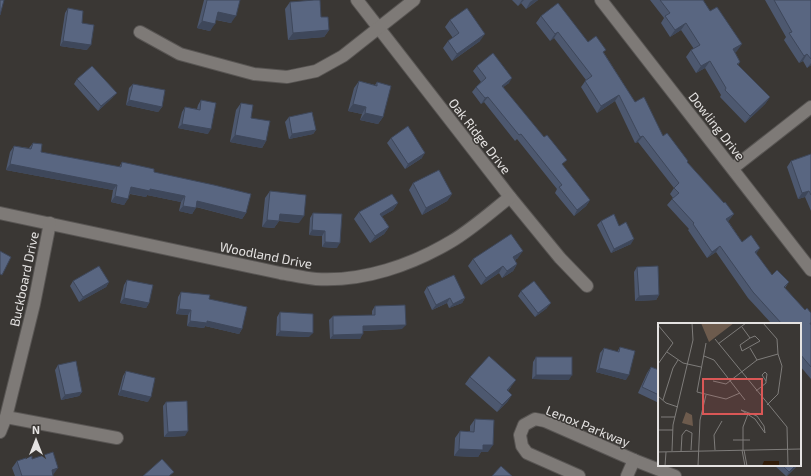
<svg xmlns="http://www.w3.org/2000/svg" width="811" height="476" font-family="'Exo 2',sans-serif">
<rect width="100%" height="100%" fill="#3a3734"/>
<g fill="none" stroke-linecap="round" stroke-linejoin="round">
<g stroke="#585553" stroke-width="14">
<g id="street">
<polyline points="357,0 510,197 560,258 587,286"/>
<polyline points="601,0 811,270"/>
<polyline points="140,32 180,54 254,74 287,77 316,71 343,56 414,0"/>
<polyline points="733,168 811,107"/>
<path d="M 0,213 L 280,273 C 292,275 304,278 316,279 C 363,282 412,265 452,241 C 472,229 491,212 510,197"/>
<polyline points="6,417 117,438"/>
<polyline points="0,432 6,417 34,304 50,223"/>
<polyline points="579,476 527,453 522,446 520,435 524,425 535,419 545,421 634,460 675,476"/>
<polyline points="627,476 634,460"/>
</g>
</g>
<use href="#street" stroke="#7e7a77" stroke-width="12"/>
</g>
<g fill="#4d586f">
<polygon points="204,0 240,0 231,23 216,20 210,31 197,28"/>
<polygon points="512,0 538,0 526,9 521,3 518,6"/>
<polygon points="650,0 703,0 737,51 735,52 740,62 738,65 770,97 765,104 745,123 720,97 721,95 705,68 696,73 686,57 691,50 694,49 681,30 670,37 661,23 664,18"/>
<polygon points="765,0 811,0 811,65 807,68 803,61 799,63 784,40 786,37"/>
<polygon points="290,2 321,17 329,30 324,37 288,40 285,9"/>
<polygon points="68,8 82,23 87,50 60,46 65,13"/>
<polygon points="541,16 588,42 604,53 635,102 663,136 687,162 734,214 729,220 728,221 742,242 756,254 772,275 789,282 785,288 805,310 811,313 811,379 800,366 800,324 772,324 748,298 716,252 707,258 688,230 689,229 667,205 673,198 670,194 674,188 638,142 635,143 615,101 597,113 581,87 586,80 554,38 550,41 536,23"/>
<polygon points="450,20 480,41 452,61 443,48 448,41 453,38 445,27"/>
<polygon points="477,66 509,83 503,87 563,166 590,200 586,206 574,216 555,193 557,189 517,139 515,141 484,102 481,104 472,92 476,87 481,82 473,71"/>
<polygon points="77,79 113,97 98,111 74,84"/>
<polygon points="359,81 375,85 377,82 383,117 378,124 360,120 362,114 348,111 354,88"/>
<polygon points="133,84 162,107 158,112 126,105 129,88"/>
<polygon points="201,100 208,134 178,128 182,112 185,107 197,109 198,105"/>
<polygon points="241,103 266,141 262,148 230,142 236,110"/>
<polygon points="289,117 316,130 313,134 289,139 285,122"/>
<polygon points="391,138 422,158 405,169 387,143"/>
<polygon points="33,143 41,152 119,167 122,162 154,172 246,213 242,219 196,207 192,214 179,211 181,202 147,195 146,197 130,194 124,205 111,202 113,190 6,170 10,152 14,146 29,148"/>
<polygon points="811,154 811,211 805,197 798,199 787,167 791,161"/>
<polygon points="413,183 452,194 447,201 422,215 409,190"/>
<polygon points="270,191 299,223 279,221 274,228 262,227 265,198"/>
<polygon points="398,203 393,210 382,216 389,227 384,234 370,243 354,219 359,212"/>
<polygon points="313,213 337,248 322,247 322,236 309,235 310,218"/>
<polygon points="601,221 619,226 631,244 611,253 597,225"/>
<polygon points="518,258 515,260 517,264 513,271 502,278 499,273 481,285 468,266 473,259"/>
<polygon points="637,267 659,295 656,300 635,301 634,272"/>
<polygon points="127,280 149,303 146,308 120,303 124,285"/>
<polygon points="73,281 109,282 106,287 79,302 70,286"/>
<polygon points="427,287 465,298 462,303 449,308 447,303 432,310 424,292"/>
<polygon points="521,291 547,308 535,317 518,296"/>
<polygon points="181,292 209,299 242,329 239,334 205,326 204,328 187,326 188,315 176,314 178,297"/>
<polygon points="375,306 402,329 363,331 360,339 330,339 329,320 333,316 372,315 372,311"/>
<polygon points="280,312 309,337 276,336 277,317"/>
<polygon points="620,347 626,380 596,372 600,353 604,348 617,352"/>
<polygon points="536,357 569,380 532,379 533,362"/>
<polygon points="58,365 82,392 79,396 61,400 55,370"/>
<polygon points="651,367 659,370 659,403 638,393 647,373"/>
<polygon points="126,371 148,402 118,395 123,376"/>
<polygon points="470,377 511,387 508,391 512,395 507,402 497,412 465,384"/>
<polygon points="166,402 185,436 164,437 163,406"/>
<polygon points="475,419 488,452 481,452 478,457 454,456 455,438 460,431 470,431 470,426"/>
<polygon points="32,459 53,476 15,476 12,468 17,461"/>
<polygon points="774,465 798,465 787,476 786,476"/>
</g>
<g fill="#3e475a">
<polygon points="522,0 524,0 518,6"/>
<polygon points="533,0 538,0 526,9 530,2"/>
<polygon points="218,12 236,16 231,23 213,19"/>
<polygon points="202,21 215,24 210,31 197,28"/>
<polygon points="686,23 681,30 670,37 675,30"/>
<polygon points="329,30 324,37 288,40 293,33"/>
<polygon points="558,32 554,38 550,41 555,34"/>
<polygon points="485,34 480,41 452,61 457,54"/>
<polygon points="63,41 91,45 87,50 60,46"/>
<polygon points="742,44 737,51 728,56 733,49"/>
<polygon points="807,54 803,61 799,63 804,56"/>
<polygon points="710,61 705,68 696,73 701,66"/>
<polygon points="811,63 811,65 807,68"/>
<polygon points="512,78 509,83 498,91 502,86"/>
<polygon points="117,93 113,97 98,111 101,106"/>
<polygon points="619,95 615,101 597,113 601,106"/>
<polygon points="488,97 484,102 481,104 485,98"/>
<polygon points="770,97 765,104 745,123 750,116"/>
<polygon points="129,100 162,107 158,112 126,105"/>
<polygon points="353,104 366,107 362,114 348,111"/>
<polygon points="365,113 383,117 378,124 360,120"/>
<polygon points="182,124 211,129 208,134 178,128"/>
<polygon points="316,130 313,134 289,139 292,134"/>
<polygon points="235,135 266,141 262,148 230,142"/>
<polygon points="643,136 638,142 635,143 640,137"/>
<polygon points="425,153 422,158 405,169 408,164"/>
<polygon points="10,164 117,185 113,190 6,170"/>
<polygon points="131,187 150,189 185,196 181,202 147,195 146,197 127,193"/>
<polygon points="809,191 805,197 798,199 802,193"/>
<polygon points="452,194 447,201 422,215 426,208"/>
<polygon points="115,196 128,199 124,205 111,202"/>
<polygon points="590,200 586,206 574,216 577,210"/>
<polygon points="197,201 246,213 242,219 193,206"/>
<polygon points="398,203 393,210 376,220 380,214"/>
<polygon points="183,206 196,208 192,214 179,211"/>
<polygon points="280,214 304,216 299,223 275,220"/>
<polygon points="734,214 729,220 722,225 726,219"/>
<polygon points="267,220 279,221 274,228 262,227"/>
<polygon points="389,227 384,234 370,243 375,236"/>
<polygon points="312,230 325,231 322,236 309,235"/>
<polygon points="634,239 631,244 611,253 614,249"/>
<polygon points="325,242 340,243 337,248 322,247"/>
<polygon points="720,246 716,252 707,258 712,252"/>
<polygon points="760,248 756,254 755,252"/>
<polygon points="523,251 518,258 508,264 513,257"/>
<polygon points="517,264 513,271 502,278 507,271"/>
<polygon points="503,266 499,273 481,285 486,278"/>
<polygon points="109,282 106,287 79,302 83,297"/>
<polygon points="659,295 656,300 635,301 639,296"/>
<polygon points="124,298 149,303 146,308 120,303"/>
<polygon points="450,298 447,303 432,310 436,305"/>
<polygon points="465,298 462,303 449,308 453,304"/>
<polygon points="551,303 547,308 535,317 538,313"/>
<polygon points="179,309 191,310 188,315 176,314"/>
<polygon points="190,321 207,321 242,329 239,334 205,326 204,328 187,326"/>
<polygon points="406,325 402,329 360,331 363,326"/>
<polygon points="280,331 313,333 309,337 276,336"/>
<polygon points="363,334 360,339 330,339 333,335"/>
<polygon points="599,368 629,375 626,380 596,372"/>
<polygon points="536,375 572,375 569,380 532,379"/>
<polygon points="516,380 511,387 502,397 507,390"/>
<polygon points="121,390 151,397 148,402 118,395"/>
<polygon points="82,392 79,396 61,400 65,395"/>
<polygon points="512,395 507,402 497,412 502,405"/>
<polygon points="188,431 185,436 164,437 168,432"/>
<polygon points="483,445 493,445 488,452 481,452 478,457 454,456 459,449"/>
<polygon points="796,465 798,465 786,476 789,472"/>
<polygon points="58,468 53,475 52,470"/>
</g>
<g fill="#596681" stroke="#3e475a">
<polygon points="0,0 4,0 0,15"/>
<polygon points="207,0 240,0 236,16 218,12 215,24 202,21"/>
<polygon points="314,0 320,0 321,17 328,17 329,30 293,33 290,2"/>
<polygon points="660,0 703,0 710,11 717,7 742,44 733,49 740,62 737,64 770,97 750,116 725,90 726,88 710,61 701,66 691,50 700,45 686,23 675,30 665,16 670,13"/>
<polygon points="774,0 811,0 811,59 807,54 804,56 789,33 792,32"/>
<polygon points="558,3 588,42 596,36 606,50 603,52 635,102 644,97 663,136 667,133 688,161 687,162 724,203 725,202 734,214 726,219 742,242 751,235 760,248 755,252 772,275 777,270 789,282 784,287 805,310 807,308 811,313 811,323 810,323 811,325 811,367 800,354 800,324 782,324 753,292 720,246 712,252 693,224 694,223 672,199 679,193 674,188 679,183 643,136 640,137 619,95 601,106 585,81 592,76 558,32 555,34 541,16"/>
<polygon points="68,8 83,11 82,23 94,25 91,45 63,41"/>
<polygon points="467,8 485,34 457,54 448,41 459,33 450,20"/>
<polygon points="493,53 512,78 502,86 544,137 547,135 567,160 562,164 590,200 577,210 559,187 562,185 521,134 519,135 488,97 485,98 476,87 486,78 477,66"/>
<polygon points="92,66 117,93 101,106 77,79"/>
<polygon points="359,81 377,86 377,82 391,86 383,117 365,113 366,107 353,104"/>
<polygon points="133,84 165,90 162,107 129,100"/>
<polygon points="201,100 216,103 211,129 182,124 185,107 200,110"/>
<polygon points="241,103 253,105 251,118 270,121 266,141 235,135"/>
<polygon points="312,112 316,130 292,134 289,117"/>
<polygon points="408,126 425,153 408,164 391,138"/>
<polygon points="33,143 42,144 41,152 121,167 122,162 154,169 154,172 214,185 251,194 246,213 197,201 196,208 183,206 185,196 150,189 150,191 131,187 128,199 115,196 117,185 10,164 14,146 31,149"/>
<polygon points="811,154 811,195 809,191 802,193 791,161"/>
<polygon points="439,170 452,194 426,208 413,183"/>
<polygon points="270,191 306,195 304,216 280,214 279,221 267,220"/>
<polygon points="392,194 398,203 380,214 389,227 375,236 359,212"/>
<polygon points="313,213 342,214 340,243 325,242 325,231 312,230"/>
<polygon points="614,214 619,226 626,222 634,239 614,249 601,221"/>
<polygon points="511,234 523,251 513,257 517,264 507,271 503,266 486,278 473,259"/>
<polygon points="0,251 11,257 2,275 0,274"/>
<polygon points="99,266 109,282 83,297 73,281"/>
<polygon points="658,266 659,295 639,296 637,267"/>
<polygon points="454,275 465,298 453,304 450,298 436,305 427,287"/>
<polygon points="127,280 153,285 149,303 124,298"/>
<polygon points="534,281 551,303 538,313 521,291"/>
<polygon points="181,292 210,295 209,299 247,307 242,329 207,321 207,323 190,321 191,310 179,309"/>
<polygon points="405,305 406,325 363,326 363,334 333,335 333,316 375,315 375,306"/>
<polygon points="280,312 313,314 313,333 280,331"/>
<polygon points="620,347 635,351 629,375 599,368 604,348 619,352"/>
<polygon points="489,356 516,380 507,390 512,395 502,405 470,377"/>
<rect x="536" y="357" width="36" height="18"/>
<polygon points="76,361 82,392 65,395 58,365"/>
<polygon points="651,367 659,370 659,395 642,387"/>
<polygon points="126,371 155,378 151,397 121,390"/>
<polygon points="187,401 188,431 168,432 166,402"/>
<polygon points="475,419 494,420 493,445 483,445 483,450 459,449 460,431 474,432"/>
<polygon points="53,452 58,468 52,470 53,476 22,476 17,461 32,456 32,459"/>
<polygon points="162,459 174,472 169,476 143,476"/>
<polygon points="782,465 796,465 789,472"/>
<polygon points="501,466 512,476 492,476"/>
</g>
<g text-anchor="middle" stroke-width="3" stroke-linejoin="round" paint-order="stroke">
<g font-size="13" fill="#e5e3e2" stroke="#3a3734">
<text transform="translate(717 126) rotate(52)" y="5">Dowling Drive</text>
<text transform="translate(480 136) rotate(52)" y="5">Oak Ridge Drive</text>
<text transform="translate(266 255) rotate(11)" y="5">Woodland Drive</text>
<text transform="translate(24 279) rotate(-78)" y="5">Buckboard Drive</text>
<text transform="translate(588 426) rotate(22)" y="5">Lenox Parkway</text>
</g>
</g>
<g transform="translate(658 323)">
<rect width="143" height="143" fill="#3a3734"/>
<path d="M 43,0 L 76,0 L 51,19 ZM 28,89 L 34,92 L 35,103 L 24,100 Z" fill="#6d5b4d"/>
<path d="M 106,138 L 121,138 L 121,143 L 104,143 Z" fill="#321d09"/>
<path fill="none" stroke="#7e7c7a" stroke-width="1" d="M 105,0 L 119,16 L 120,31 L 124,43 L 120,71 L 109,82M 0,2 L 15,20 L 0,41M 84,4 L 92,15 L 97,13 L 102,18 L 84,28 L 82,22 L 92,15M 57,16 L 129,104 L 130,143M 48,20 L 39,69 L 68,76 L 82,70M 60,21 L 88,0M 92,25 L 99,37M 9,29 L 25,40 L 43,44M 46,33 L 56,37 L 87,77M 55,58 L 68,61 L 99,37 L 120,31M 98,68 L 108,60 L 108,58 L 109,51 L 107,49 L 104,52 L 108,58M 0,73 L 8,80 L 20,84M 5,77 L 15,45 L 20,37M 83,87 L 99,93 L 106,103 L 107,110 L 97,96 ZM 3,94 L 17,94M 0,107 L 15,107M 75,117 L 92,117M 57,127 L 56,112 L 64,98M 84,127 L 87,143M 85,127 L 85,104 L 90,91M 86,127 L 89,143M 14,128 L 15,102 L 35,17 L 34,0M 0,129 L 143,126M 23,129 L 24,112 L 28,107 L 34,110 L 33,127M 7,143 L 8,129M 40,143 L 42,97 L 48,72"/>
<path fill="#da5756" fill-opacity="0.15" stroke="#da5756" stroke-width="2" d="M 45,56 L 104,56 L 104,91 L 45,91 Z"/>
<rect width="143" height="143" fill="none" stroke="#e5e3e2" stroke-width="2"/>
</g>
<g transform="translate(36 440)" stroke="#3a3734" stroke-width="3" paint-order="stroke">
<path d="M0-3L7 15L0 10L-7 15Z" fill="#e5e3e2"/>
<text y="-6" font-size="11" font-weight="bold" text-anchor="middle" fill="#e5e3e2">N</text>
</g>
</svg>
